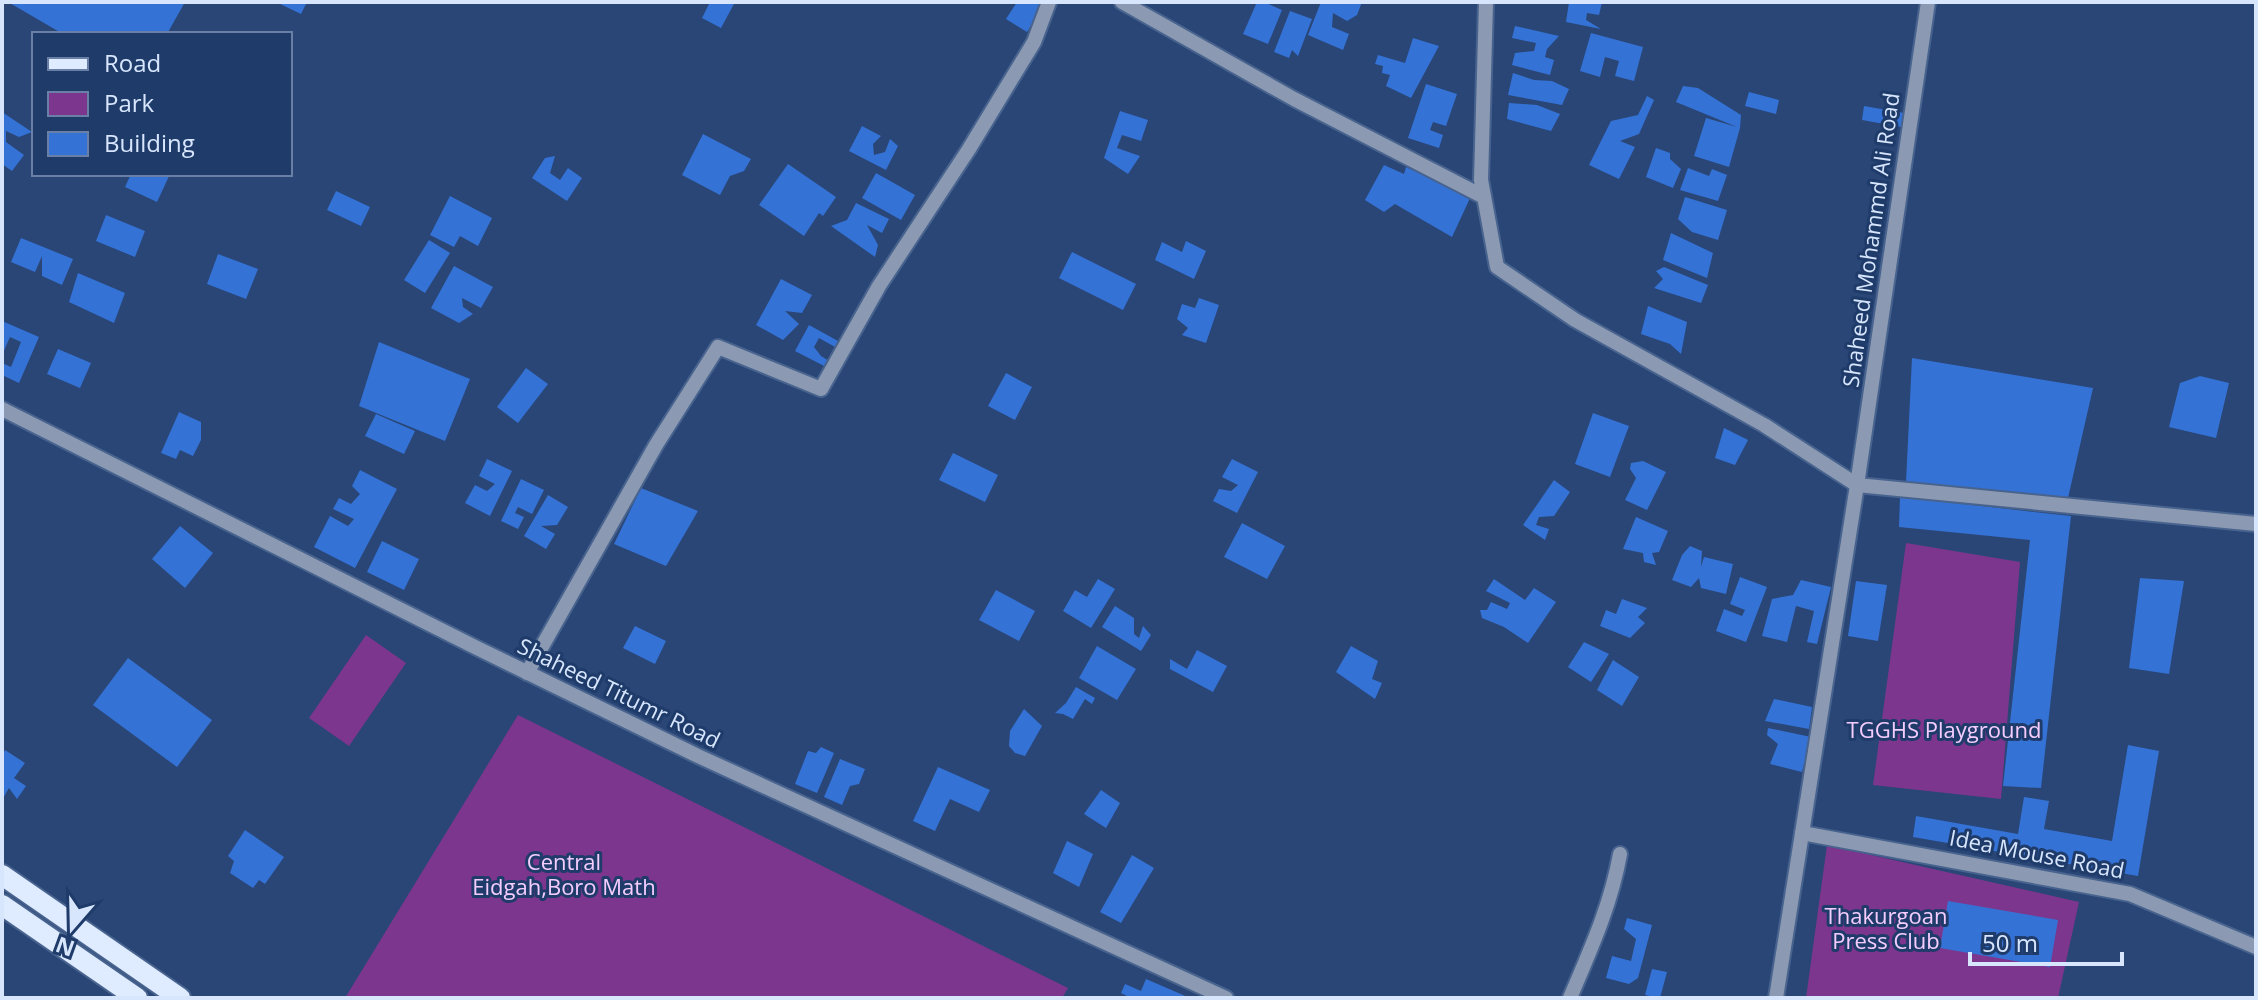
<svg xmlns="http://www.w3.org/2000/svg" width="2258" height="1000" font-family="'Open Sans',sans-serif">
<rect width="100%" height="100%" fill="#294676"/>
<g fill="#7d368d">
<polygon points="1906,543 2020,562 2001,799 1873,785"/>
<polygon points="366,635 406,663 349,746 309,718"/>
<polygon points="518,715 1068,988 1062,998 345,998"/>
<polygon points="1827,845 2079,902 2058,998 1806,998"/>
</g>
<g fill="#3572d5">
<polygon points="8,2 185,2 167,34 63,34"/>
<polygon points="276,2 307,2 301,14"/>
<polygon points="710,2 735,2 721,28 702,18"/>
<polygon points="1017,2 1037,2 1043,6 1027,32 1006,19"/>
<polygon points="1257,2 1264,2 1282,10 1268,44 1243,34"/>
<polygon points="1321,2 1362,2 1357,15 1347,21 1333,13 1332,27 1349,34 1343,50 1308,35"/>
<polygon points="1569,2 1602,2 1599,15 1587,13 1586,20 1601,29 1566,22"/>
<polygon points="1290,11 1312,19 1298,56 1292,50 1289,58 1274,52"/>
<polygon points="1515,26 1559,36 1547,49 1545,57 1554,60 1550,75 1512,65 1515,53 1534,51 1536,43 1512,38"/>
<polygon points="1591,33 1643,47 1634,81 1615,76 1619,61 1605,57 1600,77 1580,71"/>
<polygon points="1413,38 1439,46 1411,98 1386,86 1390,75 1382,73 1383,66 1375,64 1378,55 1405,63"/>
<polygon points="1513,73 1534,80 1552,81 1569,89 1562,105 1508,95"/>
<polygon points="1426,84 1457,94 1446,126 1433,122 1430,130 1443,135 1439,148 1408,138"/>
<polygon points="1683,86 1698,88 1741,115 1740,128 1729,167 1694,156 1706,118 1737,127 1676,102"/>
<polygon points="1749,92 1779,100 1776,114 1745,106"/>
<polygon points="1647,96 1654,100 1639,134 1620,141 1635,147 1619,179 1589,165 1611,121 1638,115"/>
<polygon points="1509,103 1537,105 1560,114 1551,131 1507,119"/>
<polygon points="1864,106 1904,113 1901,127 1862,120"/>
<polygon points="1120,111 1148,120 1141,141 1122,135 1117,148 1140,156 1128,174 1104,158"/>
<polygon points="2,112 32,132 19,137 6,131 6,142 24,155 12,171 2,164"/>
<polygon points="862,126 881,136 873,144 874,155 885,152 890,139 898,146 886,170 849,151"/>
<polygon points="703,134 751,159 744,171 730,176 720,195 682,175"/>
<polygon points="1656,148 1670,153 1670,159 1681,169 1673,188 1646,177"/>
<polygon points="555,156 550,173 560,180 568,168 582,178 567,201 532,178 545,158"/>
<polygon points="788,164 836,197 823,216 819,213 804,236 759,205"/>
<polygon points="1384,165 1404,174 1406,167 1471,196 1452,237 1395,204 1384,212 1365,200"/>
<polygon points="1688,168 1709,176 1712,169 1727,175 1718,201 1680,190"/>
<polygon points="876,173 915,195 901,220 862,198"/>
<polygon points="131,174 170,174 157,202 125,187"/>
<polygon points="336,191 370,207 361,226 327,210"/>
<polygon points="450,196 492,218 478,246 460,236 454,247 430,235"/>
<polygon points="1685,197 1727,210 1718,240 1692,232 1678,219"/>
<polygon points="856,203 889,219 882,233 867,225 878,245 875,257 831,226 847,220"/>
<polygon points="106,215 145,231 135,257 96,241"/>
<polygon points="1671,233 1713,253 1707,278 1663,260"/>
<polygon points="21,238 73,259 62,285 42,276 42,256 35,272 11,262"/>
<polygon points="429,240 450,253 425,293 404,280"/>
<polygon points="1186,241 1206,251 1194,279 1155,260 1162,242 1182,252"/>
<polygon points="1072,252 1136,284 1123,310 1059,278"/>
<polygon points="218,254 258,269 246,299 207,284"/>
<polygon points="454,266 493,287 481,308 462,298 463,307 473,314 459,323 431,308"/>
<polygon points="1664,267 1708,285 1701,303 1654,288 1663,279 1656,271"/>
<polygon points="78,273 125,293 114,323 69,302"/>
<polygon points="781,279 812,295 802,313 785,311 799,324 783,340 756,325"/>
<polygon points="1199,298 1219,305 1206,343 1182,335 1188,328 1177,319 1182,304 1195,308"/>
<polygon points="1648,306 1687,322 1681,354 1670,344 1641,334"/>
<polygon points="2,321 39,337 19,383 2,375 2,363 11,367 21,342 10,337 2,355"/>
<polygon points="809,325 838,341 835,347 819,338 814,347 821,356 829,361 826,367 795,351"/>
<polygon points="379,342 470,379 445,441 359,406"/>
<polygon points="58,349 91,363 80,388 47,374"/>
<polygon points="1912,358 2093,388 2068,498 1906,482"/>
<polygon points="526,368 548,384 518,423 497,407"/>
<polygon points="1006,373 1032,387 1015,420 988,406"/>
<polygon points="2200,376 2229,383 2216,438 2169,427 2180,383"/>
<polygon points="179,412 201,422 201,440 193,456 180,450 176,459 161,453"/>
<polygon points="1593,413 1629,426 1610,477 1575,464"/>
<polygon points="376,414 415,431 404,454 365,436"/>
<polygon points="1724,428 1748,440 1735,465 1715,458"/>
<polygon points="953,453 998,475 985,502 939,480"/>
<polygon points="487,459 512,471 490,516 465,503 475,485 487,491 495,484 479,476"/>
<polygon points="1232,459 1258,472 1237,513 1213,501 1219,489 1231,491 1238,485 1222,477"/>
<polygon points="1643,461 1666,472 1647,510 1625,500 1636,478 1630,469 1631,463"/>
<polygon points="360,470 397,489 355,568 314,547 330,516 348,526 354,519 333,509 339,498 351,504 360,494 352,486"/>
<polygon points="521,479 544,490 532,514 518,507 515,513 524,517 518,529 501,521"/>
<polygon points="1554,480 1570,492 1554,516 1539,517 1536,525 1549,529 1545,540 1523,525"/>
<polygon points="641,488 698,511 666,566 614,544"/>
<polygon points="548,495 568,507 557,525 541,526 555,534 546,549 524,536"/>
<polygon points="1900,497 2071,516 2041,788 2003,786 2030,540 1899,527"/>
<polygon points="1636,517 1668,531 1659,552 1652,553 1656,565 1644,562 1643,553 1623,549"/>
<polygon points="1242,523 1285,546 1267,579 1224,557"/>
<polygon points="180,526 213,553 185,588 152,559"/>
<polygon points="382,541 419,559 404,590 367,572"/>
<polygon points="1690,546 1702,551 1701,567 1704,557 1733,564 1726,594 1701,588 1699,578 1691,587 1672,580 1682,555"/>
<polygon points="1740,577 1767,587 1746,642 1716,631 1724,609 1742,616 1745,610 1730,604"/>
<polygon points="2140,578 2184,581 2169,674 2129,668"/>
<polygon points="1098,579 1115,589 1091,628 1063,611 1075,590 1087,597"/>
<polygon points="1494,579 1525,600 1534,588 1556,602 1528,643 1504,627 1482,618 1480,610 1487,610 1491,602 1507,609 1510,603 1486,591"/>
<polygon points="1801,580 1831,587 1817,644 1807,642 1814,611 1796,606 1787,642 1762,636 1772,599 1793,595"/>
<polygon points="1856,581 1887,585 1878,641 1848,636"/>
<polygon points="996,590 1035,611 1019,641 979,620"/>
<polygon points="1622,599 1647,608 1638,617 1645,623 1630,638 1600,626 1606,610 1616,614"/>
<polygon points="1115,606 1134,618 1134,634 1139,638 1143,626 1151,635 1141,651 1102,627"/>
<polygon points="635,626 666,641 655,664 623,648"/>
<polygon points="1584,642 1609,654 1591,682 1568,667"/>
<polygon points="1097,646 1136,669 1117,700 1079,678"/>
<polygon points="1351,646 1378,661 1372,679 1382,683 1375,699 1336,672"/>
<polygon points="1197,650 1227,666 1213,692 1170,669 1170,659 1187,669"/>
<polygon points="128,658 212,720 177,767 93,705"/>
<polygon points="1613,660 1639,677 1622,706 1597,690"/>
<polygon points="1076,687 1095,698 1092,704 1085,699 1073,719 1063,714 1055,713 1066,703"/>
<polygon points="1774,699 1812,707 1809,729 1765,721"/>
<polygon points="1024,709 1042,726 1025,756 1015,753 1009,746 1010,731"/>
<polygon points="1768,728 1811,737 1802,772 1770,764 1778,744 1767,735"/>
<polygon points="2128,745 2159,751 2138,876 1913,837 1916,816 2018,834 2024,797 2049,801 2044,829 2112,841"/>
<polygon points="821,747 834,753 817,793 795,784 808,751 816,753"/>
<polygon points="5,750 25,763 14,778 26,786 17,799 9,788 2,800 2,756"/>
<polygon points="840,759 865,769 859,784 850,786 842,805 824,797"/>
<polygon points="938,767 990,790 979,812 950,799 935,831 913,821"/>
<polygon points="1101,790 1120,803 1106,828 1084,814"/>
<polygon points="245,830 284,857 265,884 259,880 253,888 230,873 234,861 228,856"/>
<polygon points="1067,841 1093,854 1079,887 1053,873"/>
<polygon points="1132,855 1154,868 1121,923 1100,912"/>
<polygon points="1948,901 2058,920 2050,967 1940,948"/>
<polygon points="1627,918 1652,925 1638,978 1629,984 1606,978 1612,956 1631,961 1636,939 1624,929"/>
<polygon points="1652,969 1667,972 1660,998 1645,995"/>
<polygon points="1146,979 1190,998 1131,998 1121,993 1125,984 1141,991"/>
</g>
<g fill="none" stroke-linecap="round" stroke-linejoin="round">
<g stroke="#48638e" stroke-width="18">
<g id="minor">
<polyline points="1122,2 1294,99 1484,197"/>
<polyline points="1486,2 1481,180 1497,267 1575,320 1764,425 1857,485 2256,524"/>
<polyline points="2,409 477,648 698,756 1226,998"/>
<polyline points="527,673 656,445 718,347 821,389 879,286 969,149 1034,42 1049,2"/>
<polyline points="1802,833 2130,894 2256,947"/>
<path d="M 1570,998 C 1590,951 1611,905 1620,854"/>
<polyline points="1776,998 1857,485 1928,2"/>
</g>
</g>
<g stroke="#48638e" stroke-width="24">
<g id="major">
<polyline points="2,875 180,998"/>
<polyline points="2,905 137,998"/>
</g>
</g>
<use href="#minor" stroke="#8b9ab2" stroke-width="14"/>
<use href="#major" stroke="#dfebff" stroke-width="20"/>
</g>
<g text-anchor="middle" stroke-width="6" stroke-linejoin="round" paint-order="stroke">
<g font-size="22" fill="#d7e6fd" stroke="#1f3b6a">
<text transform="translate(1871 240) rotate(-82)" y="8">Shaheed Mohammd Ali Road</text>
<text transform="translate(619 693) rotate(26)" y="8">Shaheed Titumr Road</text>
<text transform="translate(2037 854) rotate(11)" y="8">Idea Mouse Road</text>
</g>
<g font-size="22" fill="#f4cdfe" stroke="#1f3b6a">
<text x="1944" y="738">TGGHS Playground</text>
<text x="564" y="870">Central<tspan x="564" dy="25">Eidgah,Boro Math</tspan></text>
<text x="1886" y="924">Thakurgoan<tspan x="1886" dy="25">Press Club</tspan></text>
</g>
</g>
<rect width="2258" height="1000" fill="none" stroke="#d7e6fd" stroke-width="8"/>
<rect x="32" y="32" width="260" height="144" fill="#1f3b6a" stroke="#697fa5" stroke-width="2"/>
<rect x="48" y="58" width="40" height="12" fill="#dfebff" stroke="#697fa5" stroke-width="2"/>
<text x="104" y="72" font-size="24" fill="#d7e6fd">Road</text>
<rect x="48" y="92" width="40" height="24" fill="#7d368d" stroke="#697fa5" stroke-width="2"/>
<text x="104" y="112" font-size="24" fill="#d7e6fd">Park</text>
<rect x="48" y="132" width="40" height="24" fill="#3572d5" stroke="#697fa5" stroke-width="2"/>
<text x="104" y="152" font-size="24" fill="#d7e6fd">Building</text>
<g transform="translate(72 928) rotate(200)" stroke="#1f3b6a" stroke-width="6" paint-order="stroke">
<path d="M0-6L14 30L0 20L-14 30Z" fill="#d7e6fd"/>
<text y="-12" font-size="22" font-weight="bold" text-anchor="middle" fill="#d7e6fd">N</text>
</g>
<path d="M1970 952v12h152v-12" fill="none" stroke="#d7e6fd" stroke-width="4"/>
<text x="1982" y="952" font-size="24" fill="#d7e6fd" stroke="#1f3b6a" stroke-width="6" paint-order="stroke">50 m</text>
</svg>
